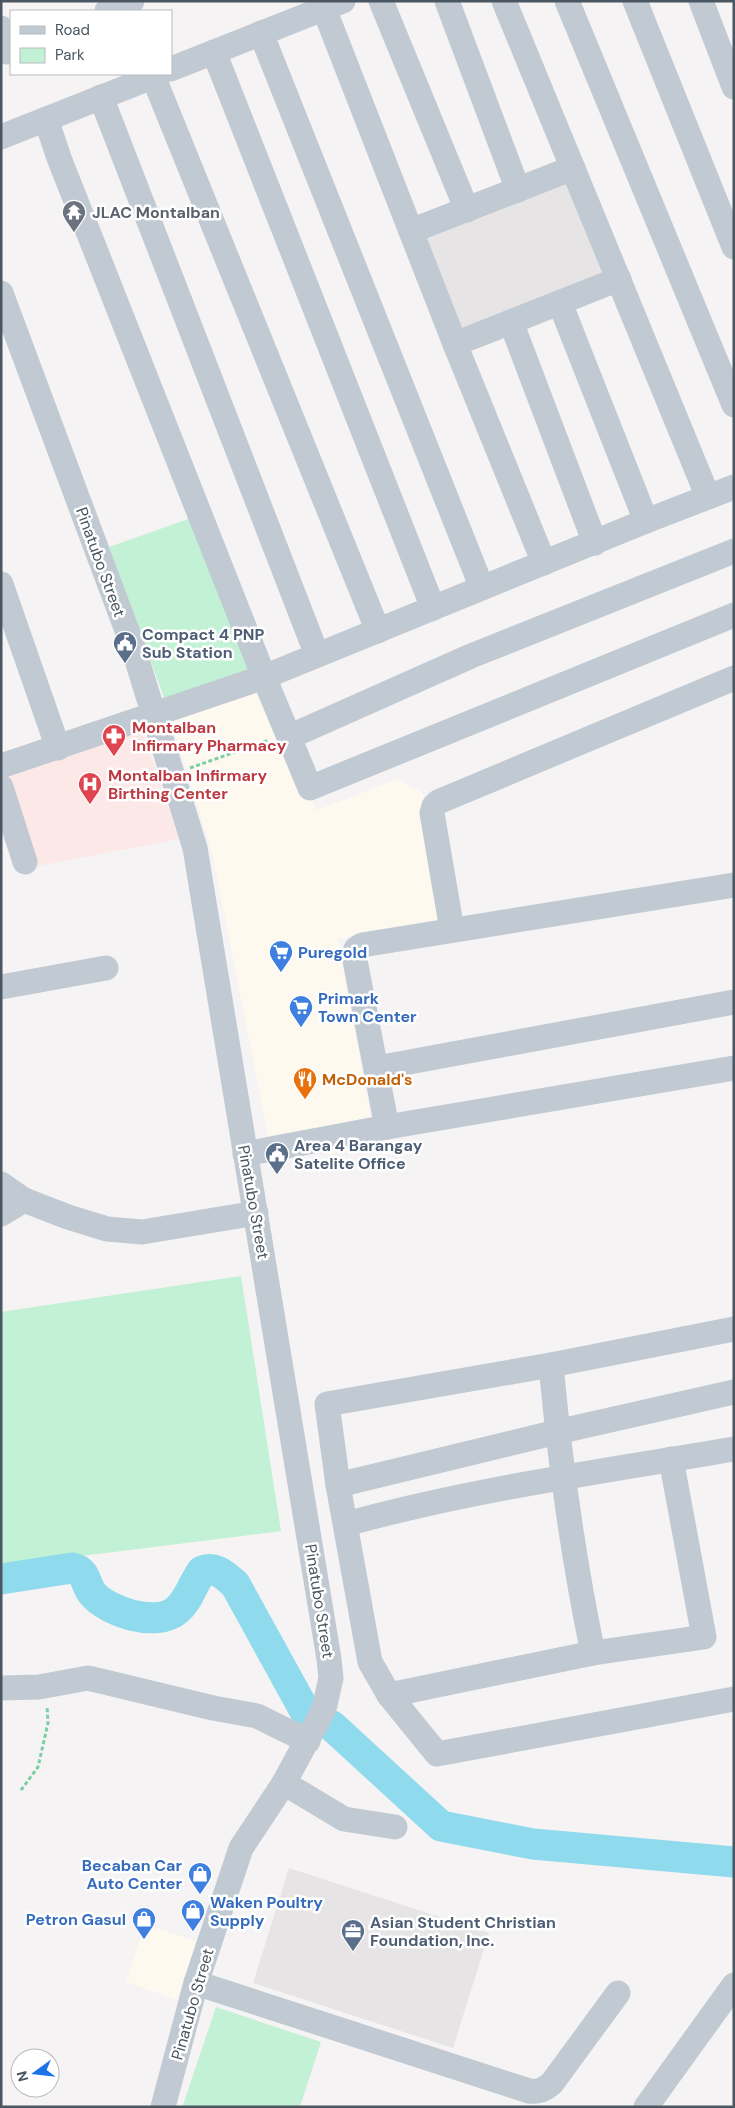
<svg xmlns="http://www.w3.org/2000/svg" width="735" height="2108" font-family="'DM Sans',sans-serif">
<rect width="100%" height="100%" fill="#f5f3f3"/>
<g fill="#fdf9ef">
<polygon points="264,685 317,810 398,779 423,793 444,919 338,939 371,1119 268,1136 212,852 171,720"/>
<polygon points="145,1924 196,1941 177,2000 126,1982"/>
</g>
<g fill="#e6e4e5">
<polygon points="571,175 611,277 458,337 418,235"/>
<polygon points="289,1868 489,1933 453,2048 253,1983"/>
</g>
<polygon fill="#fce8e6" points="142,731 179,839 33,867 3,771"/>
<g fill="#c3f1d5">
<polygon points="194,517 253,671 166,703 109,547"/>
<polygon points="241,1276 281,1531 1,1566 1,1312"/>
<polygon points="216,2007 321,2042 300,2107 189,2107 183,2105"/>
</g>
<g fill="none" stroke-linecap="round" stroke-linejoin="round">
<g stroke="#90daee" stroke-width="31">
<path d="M 1,1579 L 72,1568 C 87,1571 84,1582 92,1593 C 107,1612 157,1628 177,1610 C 189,1600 193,1583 202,1571 C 216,1566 224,1575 235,1584 L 306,1713"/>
<polyline points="332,1726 441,1826 533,1844 734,1862"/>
</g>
<g stroke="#7ad0a6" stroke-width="3" stroke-dasharray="4 2.5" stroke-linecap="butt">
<polyline points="190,768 269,740"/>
<polyline points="21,1790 38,1767 48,1723 47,1706"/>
</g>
<g stroke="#c1cad2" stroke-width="25">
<polyline points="321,1 455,344 544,563"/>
<polyline points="381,1 467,210"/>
<polyline points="447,1 518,190"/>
<polyline points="504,1 708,497"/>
<polyline points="567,1 734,405"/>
<polyline points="635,1 734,247"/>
<polyline points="701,1 734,87"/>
<polyline points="107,11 132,1"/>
<polyline points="1,28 7,52"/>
<polyline points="261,33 482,588"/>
<polyline points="214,52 433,608"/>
<polyline points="171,69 343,1"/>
<polyline points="153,76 378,631"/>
<polyline points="101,97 317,655"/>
<polyline points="46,119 59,158 264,677 310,788 734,615"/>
<polyline points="1,137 160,74"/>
<polyline points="411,231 573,168"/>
<polyline points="1,293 132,644 195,848 329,1659 331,1678 324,1709 284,1783 241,1848 196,1983 163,2107"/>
<polyline points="560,303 646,521"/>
<polyline points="511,322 595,543"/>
<polyline points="455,344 619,279"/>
<polyline points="1,584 58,748"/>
<polyline points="289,737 471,656 734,551"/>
<polyline points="1,766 264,677 646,521 734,487"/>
<polyline points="1,787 25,862"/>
<polyline points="452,930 432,813 434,806 438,802 734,678"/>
<polyline points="1,987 106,968"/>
<polyline points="377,1068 734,1002"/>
<polyline points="387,1127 354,955 356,949 362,945 734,885"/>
<polyline points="245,1154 387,1127 734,1068"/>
<polyline points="1,1184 24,1200"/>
<polyline points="1,1214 24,1200 68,1217 107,1229 142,1232 256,1213"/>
<polyline points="734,1329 551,1365 327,1404 338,1485 370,1662 389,1695 437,1754 734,1699"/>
<path d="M 551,1365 C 560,1462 573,1558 593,1653"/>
<polyline points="338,1485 557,1432 734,1392"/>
<path d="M 346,1524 C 473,1489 604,1471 734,1449"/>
<polyline points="1,1688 39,1687 88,1678 213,1708 257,1716 308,1741"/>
<polyline points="389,1695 593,1653 704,1637 671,1459"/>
<polyline points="284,1783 344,1819 395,1827"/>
<path d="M 196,1983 L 529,2091 C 539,2092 544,2090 552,2083 L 618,1993"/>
<polyline points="646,2107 734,1985"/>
</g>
</g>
<defs>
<g id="temple-pin" transform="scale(1.25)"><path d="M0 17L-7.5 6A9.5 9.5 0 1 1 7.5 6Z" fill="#6b7280" stroke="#fff"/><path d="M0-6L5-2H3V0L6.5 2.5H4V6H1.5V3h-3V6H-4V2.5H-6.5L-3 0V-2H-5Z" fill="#fff"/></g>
<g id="civic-pin" transform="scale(1.25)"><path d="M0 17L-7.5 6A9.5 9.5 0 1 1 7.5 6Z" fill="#5c6f8a" stroke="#fff"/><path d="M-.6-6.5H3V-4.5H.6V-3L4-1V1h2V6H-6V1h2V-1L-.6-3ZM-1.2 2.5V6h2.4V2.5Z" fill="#fff"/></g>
<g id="pharmacy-pin" transform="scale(1.25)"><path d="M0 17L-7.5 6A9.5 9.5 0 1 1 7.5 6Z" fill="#e0444e" stroke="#fff"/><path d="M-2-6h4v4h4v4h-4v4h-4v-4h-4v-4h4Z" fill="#fff"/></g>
<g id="hospital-pin" transform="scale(1.25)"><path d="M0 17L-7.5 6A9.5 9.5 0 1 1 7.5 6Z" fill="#e0444e" stroke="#fff"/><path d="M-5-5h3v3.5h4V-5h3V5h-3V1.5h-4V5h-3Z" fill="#fff"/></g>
<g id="supermarket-pin" transform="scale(1.25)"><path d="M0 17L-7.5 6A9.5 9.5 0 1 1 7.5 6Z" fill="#3f7fe0" stroke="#fff"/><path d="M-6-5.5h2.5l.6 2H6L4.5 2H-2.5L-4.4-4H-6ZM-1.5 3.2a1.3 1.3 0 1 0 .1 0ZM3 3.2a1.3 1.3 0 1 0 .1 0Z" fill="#fff"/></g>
<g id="restaurant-pin" transform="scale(1.25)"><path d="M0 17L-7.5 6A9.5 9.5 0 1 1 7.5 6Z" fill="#e8710a" stroke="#fff"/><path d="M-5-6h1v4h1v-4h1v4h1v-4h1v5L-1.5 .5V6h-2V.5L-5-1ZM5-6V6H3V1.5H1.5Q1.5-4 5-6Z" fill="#fff"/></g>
<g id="shop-pin" transform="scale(1.25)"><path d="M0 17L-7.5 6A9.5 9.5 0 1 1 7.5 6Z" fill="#3f7fe0" stroke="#fff"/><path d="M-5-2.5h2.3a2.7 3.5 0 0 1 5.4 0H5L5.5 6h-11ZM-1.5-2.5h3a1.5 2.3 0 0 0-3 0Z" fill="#fff"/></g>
<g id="office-pin" transform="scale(1.25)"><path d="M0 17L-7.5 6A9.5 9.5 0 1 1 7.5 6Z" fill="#5c6f8a" stroke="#fff"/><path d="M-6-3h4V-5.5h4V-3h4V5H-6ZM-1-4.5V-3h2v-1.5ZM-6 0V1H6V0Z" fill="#fff"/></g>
</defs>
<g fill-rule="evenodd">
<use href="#temple-pin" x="74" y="212"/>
<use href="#civic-pin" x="125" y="643"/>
<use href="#pharmacy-pin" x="114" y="736"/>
<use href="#hospital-pin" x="90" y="784"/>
<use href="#supermarket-pin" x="281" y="952"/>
<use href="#supermarket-pin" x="301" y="1007"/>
<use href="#restaurant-pin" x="305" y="1079"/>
<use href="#civic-pin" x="277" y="1154"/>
<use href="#shop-pin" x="200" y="1874"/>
<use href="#shop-pin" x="193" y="1911"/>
<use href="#shop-pin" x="144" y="1919"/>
<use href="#office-pin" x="353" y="1931"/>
</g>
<g text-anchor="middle" stroke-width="5" stroke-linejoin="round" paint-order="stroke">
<g font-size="16" font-weight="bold" fill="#5b616d" stroke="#fff" text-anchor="start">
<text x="92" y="218">JLAC Montalban</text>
</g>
<g font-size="16" fill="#4a5661" stroke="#fff">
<text transform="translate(101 562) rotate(70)" y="6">Pinatubo Street</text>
<text transform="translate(254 1202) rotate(80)" y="6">Pinatubo Street</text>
<text transform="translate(320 1601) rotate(81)" y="6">Pinatubo Street</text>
<text transform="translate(192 2004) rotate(-74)" y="6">Pinatubo Street</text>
</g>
<g font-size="16" font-weight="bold" fill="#4e5e75" stroke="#fff" text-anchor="start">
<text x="142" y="640">Compact 4 PNP<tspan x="142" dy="18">Sub Station</tspan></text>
<text x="294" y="1151">Area 4 Barangay<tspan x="294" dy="18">Satelite Office</tspan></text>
<text x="370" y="1928">Asian Student Christian<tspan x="370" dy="18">Foundation, Inc.</tspan></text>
</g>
<g font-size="16" font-weight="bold" fill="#be3a42" stroke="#fff" text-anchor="start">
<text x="132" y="733">Montalban<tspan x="132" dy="18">Infirmary Pharmacy</tspan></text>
<text x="108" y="781">Montalban Infirmary<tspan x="108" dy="18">Birthing Center</tspan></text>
</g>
<g font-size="16" font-weight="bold" fill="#366cbe" stroke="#fff" text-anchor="start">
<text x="298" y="958">Puregold</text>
<text x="318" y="1004">Primark<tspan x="318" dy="18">Town Center</tspan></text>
<text x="182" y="1871" text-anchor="end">Becaban Car<tspan x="182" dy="18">Auto Center</tspan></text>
<text x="210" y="1908">Waken Poultry<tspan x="210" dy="18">Supply</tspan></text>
<text x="126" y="1925" text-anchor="end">Petron Gasul</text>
</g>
<g font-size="16" font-weight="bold" fill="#c56008" stroke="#fff" text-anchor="start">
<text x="322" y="1085">McDonald's</text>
</g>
</g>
<rect width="735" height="2108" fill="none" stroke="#4a5661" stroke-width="5"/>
<rect x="10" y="10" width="162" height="65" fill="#ffffff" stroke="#b7bbc0"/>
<rect x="20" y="26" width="25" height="8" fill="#c1cad2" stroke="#b7bbc0"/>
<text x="55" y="35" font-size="15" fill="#4a5661">Road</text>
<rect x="20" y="48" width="25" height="15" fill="#c3f1d5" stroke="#b7bbc0"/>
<text x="55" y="60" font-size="15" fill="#4a5661">Park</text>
<g transform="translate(35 2073) rotate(255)"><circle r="24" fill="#ffffff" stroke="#b7bbc0"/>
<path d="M0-4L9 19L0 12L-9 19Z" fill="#1a73e8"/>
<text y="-8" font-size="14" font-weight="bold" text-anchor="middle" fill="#4a5661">N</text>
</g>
</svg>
